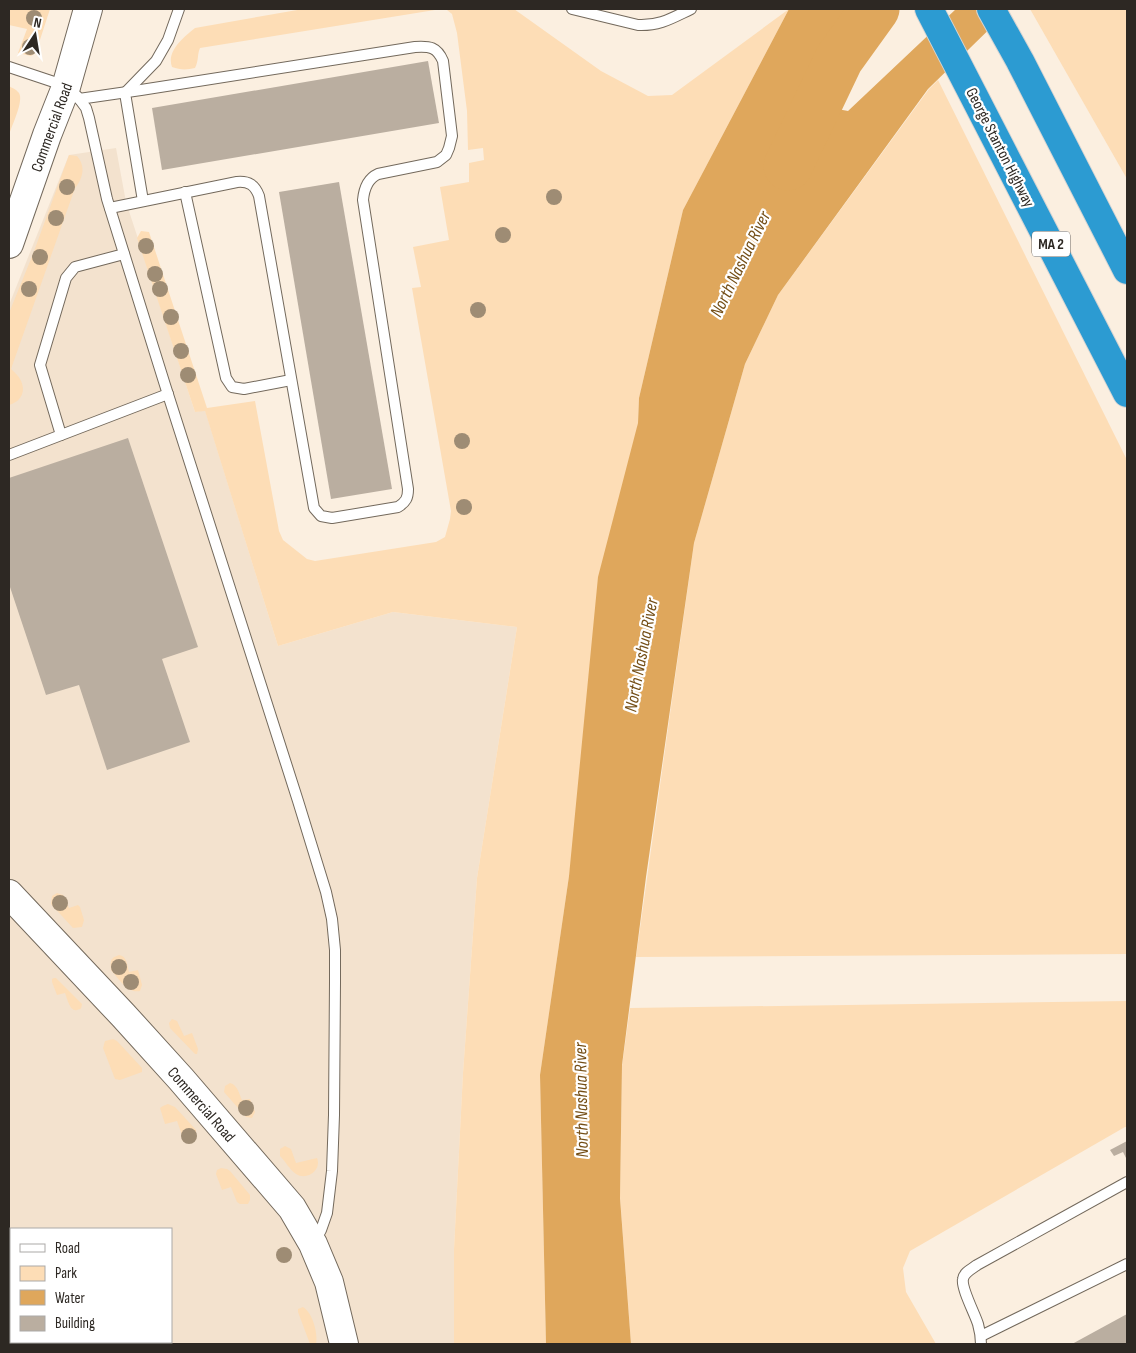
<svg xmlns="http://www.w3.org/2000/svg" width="1136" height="1353" font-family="'Sofia Sans Condensed',sans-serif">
<rect width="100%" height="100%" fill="#fbefe0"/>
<path fill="#f3e2ce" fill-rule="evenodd" d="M 116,148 L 126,202 L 195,412 L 205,410 L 278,646 L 393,612 L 517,627 L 477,878 L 463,1073 L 454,1249 L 454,1344 L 9,1344 L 9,305 L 69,155 ZM 11,1229 L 171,1229 L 171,1342 L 11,1342 Z"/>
<g fill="#fdddb6">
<polygon points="9,9 50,9 37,49 34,54 31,56 18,53 27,29 9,25"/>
<path d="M 303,9 L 441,9 L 200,48 C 197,55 199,60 195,68 C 187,70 180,70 172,67 C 166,51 184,37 195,28 Z"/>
<polygon points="442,9 514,9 601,71 648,96 672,95 789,9 683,210 639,398 638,423 569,876 540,1075 546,1344 454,1344 454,1249 463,1073 477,878 517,627 393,612 278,646 205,411 195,412 137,238 141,231 149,232 207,408 255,401 279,531 283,540 307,559 315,561 436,542 445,537 450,519 451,511 412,288 421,287 413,247 449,240 440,187 469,182 469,163 484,160 483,148 468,150 467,111 457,33 452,14 447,10"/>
<polygon points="1030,9 1127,9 1127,179"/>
<polygon points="938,80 1127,460 1127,954 636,957 694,543 745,364 778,295 929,89"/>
<path d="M 9,86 C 12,88 16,89 19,93 C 24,101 12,125 9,135 Z"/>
<path d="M 69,155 L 77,156 C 86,166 83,178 75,188 L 11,369 C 14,372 18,375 20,379 C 27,391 21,402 9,405 L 9,313 L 33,254 Z"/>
<polygon points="57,893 63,895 69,908 78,905 80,907 84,920 82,927 73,928 51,904 52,896"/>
<path d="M 119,955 C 127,956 127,965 129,972 L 138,970 L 142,985 L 140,991 C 128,994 118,978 111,970 C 110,961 110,958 119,955 Z"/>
<path d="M 54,978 L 56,978 L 82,1004 C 81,1008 82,1009 77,1010 C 70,1012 67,998 65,993 L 57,995 L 52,982 L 52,979 Z"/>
<polygon points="1127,1001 1127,1127 1125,1127 910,1251 903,1268 906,1292 936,1344 631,1344 620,1197 622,1066 630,1008"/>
<polygon points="172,1019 177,1021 184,1036 192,1033 198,1049 197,1054 195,1054 170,1028 169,1023"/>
<polygon points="113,1039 117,1041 142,1068 142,1072 120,1080 115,1079 103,1048 105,1041"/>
<path d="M 230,1083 C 238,1085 239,1094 242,1100 L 250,1099 L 255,1112 L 252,1118 L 246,1117 L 224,1092 L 225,1086 Z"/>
<polygon points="168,1104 175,1107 196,1130 196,1134 193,1139 190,1140 183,1138 177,1121 165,1124 160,1108 163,1106"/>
<path d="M 285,1146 L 291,1149 L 296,1163 L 317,1158 C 322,1170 307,1181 296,1174 C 290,1170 285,1161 280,1156 L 280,1149 Z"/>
<polygon points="221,1168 227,1169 230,1171 250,1195 250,1200 248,1204 240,1204 237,1202 231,1187 222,1190 216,1174 217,1170"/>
<path d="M 303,1307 C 313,1313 318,1334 316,1344 L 310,1344 L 298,1312 L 298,1309 Z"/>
</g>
<polygon fill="#dfa75c" points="789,9 858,9 831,53 811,104 848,111 956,9 1010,9 928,89 778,295 745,364 694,543 646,877 622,1065 620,1198 631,1344 546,1344 540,1075 569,876 598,577 638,423 639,398 683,210"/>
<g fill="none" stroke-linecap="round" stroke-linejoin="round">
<polyline stroke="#dfa75c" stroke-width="49" points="788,166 839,59 875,9"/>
</g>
<g fill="#baaea0">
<polygon points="428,61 439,123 162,170 152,108"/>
<polygon points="339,182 392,489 331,499 279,192"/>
<polygon points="128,438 198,647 162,659 190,742 107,770 79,685 46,695 9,584 9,478"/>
<polygon points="1127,1141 1127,1157 1126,1158 1123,1152 1114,1156 1110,1150"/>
<polygon points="1127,1314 1127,1344 1072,1344"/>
</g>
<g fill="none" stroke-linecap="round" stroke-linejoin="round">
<g stroke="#73695c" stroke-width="12">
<g id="lane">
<path d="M 572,9 L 638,25 C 660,26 672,18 691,9"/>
<polyline points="9,67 66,86"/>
<polyline points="77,96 86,108 89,118 107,199 165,385 298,801 326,892 332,919 335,950 335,982 334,1115 332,1171 327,1213 321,1230 315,1241"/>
<path d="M 79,99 L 141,90 L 415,47 C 430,46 437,47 443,61 L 452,136 L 449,148 L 446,155 L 437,162 L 378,174 C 367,179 364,189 363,200 L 408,489 C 408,498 406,502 398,507 L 332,518 L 321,516 L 314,508 L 259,196 C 255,185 249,181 237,182 L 110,208"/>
<polyline points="185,192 226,378 232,387 244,389 291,380"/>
<polyline points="143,201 125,93 156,61 168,40 179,9"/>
<polyline points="61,435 40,365 66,278 75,267 124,254"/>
<polyline points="9,455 168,394"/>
<polyline points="981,1336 1127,1264"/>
<path d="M 981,1344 C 981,1337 980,1331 978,1324 C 975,1314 961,1288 963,1279 C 964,1272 972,1269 977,1265 L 1127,1182"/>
</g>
</g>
<g stroke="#73695c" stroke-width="30">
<g id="secondary">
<polyline points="9,244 47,135 66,87 88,9"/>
<polyline points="9,894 123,1015 181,1079 292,1208 313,1244 329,1282 344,1344"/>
</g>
</g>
<g stroke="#d5d4d3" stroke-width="30">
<g id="highway">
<polyline points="929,9 1127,393"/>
<polyline points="991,9 1020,61 1127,270"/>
</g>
</g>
<use href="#lane" stroke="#fff" stroke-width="10"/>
<use href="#secondary" stroke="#fff" stroke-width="28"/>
<use href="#highway" stroke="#2c9bd2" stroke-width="28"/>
</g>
<g fill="#9e8c74">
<circle cx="34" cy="18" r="8"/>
<circle cx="30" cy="47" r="8"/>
<circle cx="67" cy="187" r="8"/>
<circle cx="554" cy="197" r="8"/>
<circle cx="56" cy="218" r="8"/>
<circle cx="503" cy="235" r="8"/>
<circle cx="146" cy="246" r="8"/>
<circle cx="40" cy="257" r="8"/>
<circle cx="155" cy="274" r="8"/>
<circle cx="29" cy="289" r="8"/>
<circle cx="160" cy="289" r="8"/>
<circle cx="478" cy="310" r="8"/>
<circle cx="171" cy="317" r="8"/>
<circle cx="181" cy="351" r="8"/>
<circle cx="188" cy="375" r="8"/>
<circle cx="462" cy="441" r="8"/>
<circle cx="464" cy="507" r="8"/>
<circle cx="60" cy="903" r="8"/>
<circle cx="119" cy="967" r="8"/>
<circle cx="131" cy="982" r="8"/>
<circle cx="246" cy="1108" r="8"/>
<circle cx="189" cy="1136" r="8"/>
<circle cx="284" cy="1255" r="8"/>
</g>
<g text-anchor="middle" stroke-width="4.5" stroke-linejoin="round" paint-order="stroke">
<rect fill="#fff" stroke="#6c6865" stroke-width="1" x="1032" y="231.5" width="38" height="25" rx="4"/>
<g font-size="15" font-weight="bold" fill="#2d2823">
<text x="1051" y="249">MA 2</text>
</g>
<g font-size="16" fill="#2d2823" stroke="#fff">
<text transform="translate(51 127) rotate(-70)" y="6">Commercial Road</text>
<text transform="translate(1001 147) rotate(63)" y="6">George Stanton Highway</text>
<text transform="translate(202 1104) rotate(49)" y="6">Commercial Road</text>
</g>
<g font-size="18" font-style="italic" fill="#744e16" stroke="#fff">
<text transform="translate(740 264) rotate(-64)" y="6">North Nashua River</text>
<text transform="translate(641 655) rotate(-79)" y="6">North Nashua River</text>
<text transform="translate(581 1100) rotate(-91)" y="6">North Nashua River</text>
</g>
</g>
<rect width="1136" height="1353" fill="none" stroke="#2d2823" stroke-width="20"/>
<rect x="10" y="1228" width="162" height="115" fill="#ffffff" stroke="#aba9a7"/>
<rect x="20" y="1244" width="25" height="8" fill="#ffffff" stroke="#aba9a7"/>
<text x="55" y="1253" font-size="15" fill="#2d2823">Road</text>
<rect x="20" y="1266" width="25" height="15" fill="#fdddb6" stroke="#aba9a7"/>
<text x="55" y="1278" font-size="15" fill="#2d2823">Park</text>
<rect x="20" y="1290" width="25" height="15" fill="#dfa75c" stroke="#aba9a7"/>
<text x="55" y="1303" font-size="15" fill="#2d2823">Water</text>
<rect x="20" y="1316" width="25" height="15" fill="#baaea0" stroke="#aba9a7"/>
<text x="55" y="1328" font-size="15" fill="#2d2823">Building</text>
<g transform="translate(35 35) rotate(12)" stroke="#ffffff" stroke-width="4" paint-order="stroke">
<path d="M0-4L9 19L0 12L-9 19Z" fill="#2d2823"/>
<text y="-8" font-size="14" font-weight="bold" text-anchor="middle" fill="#2d2823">N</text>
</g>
</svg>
